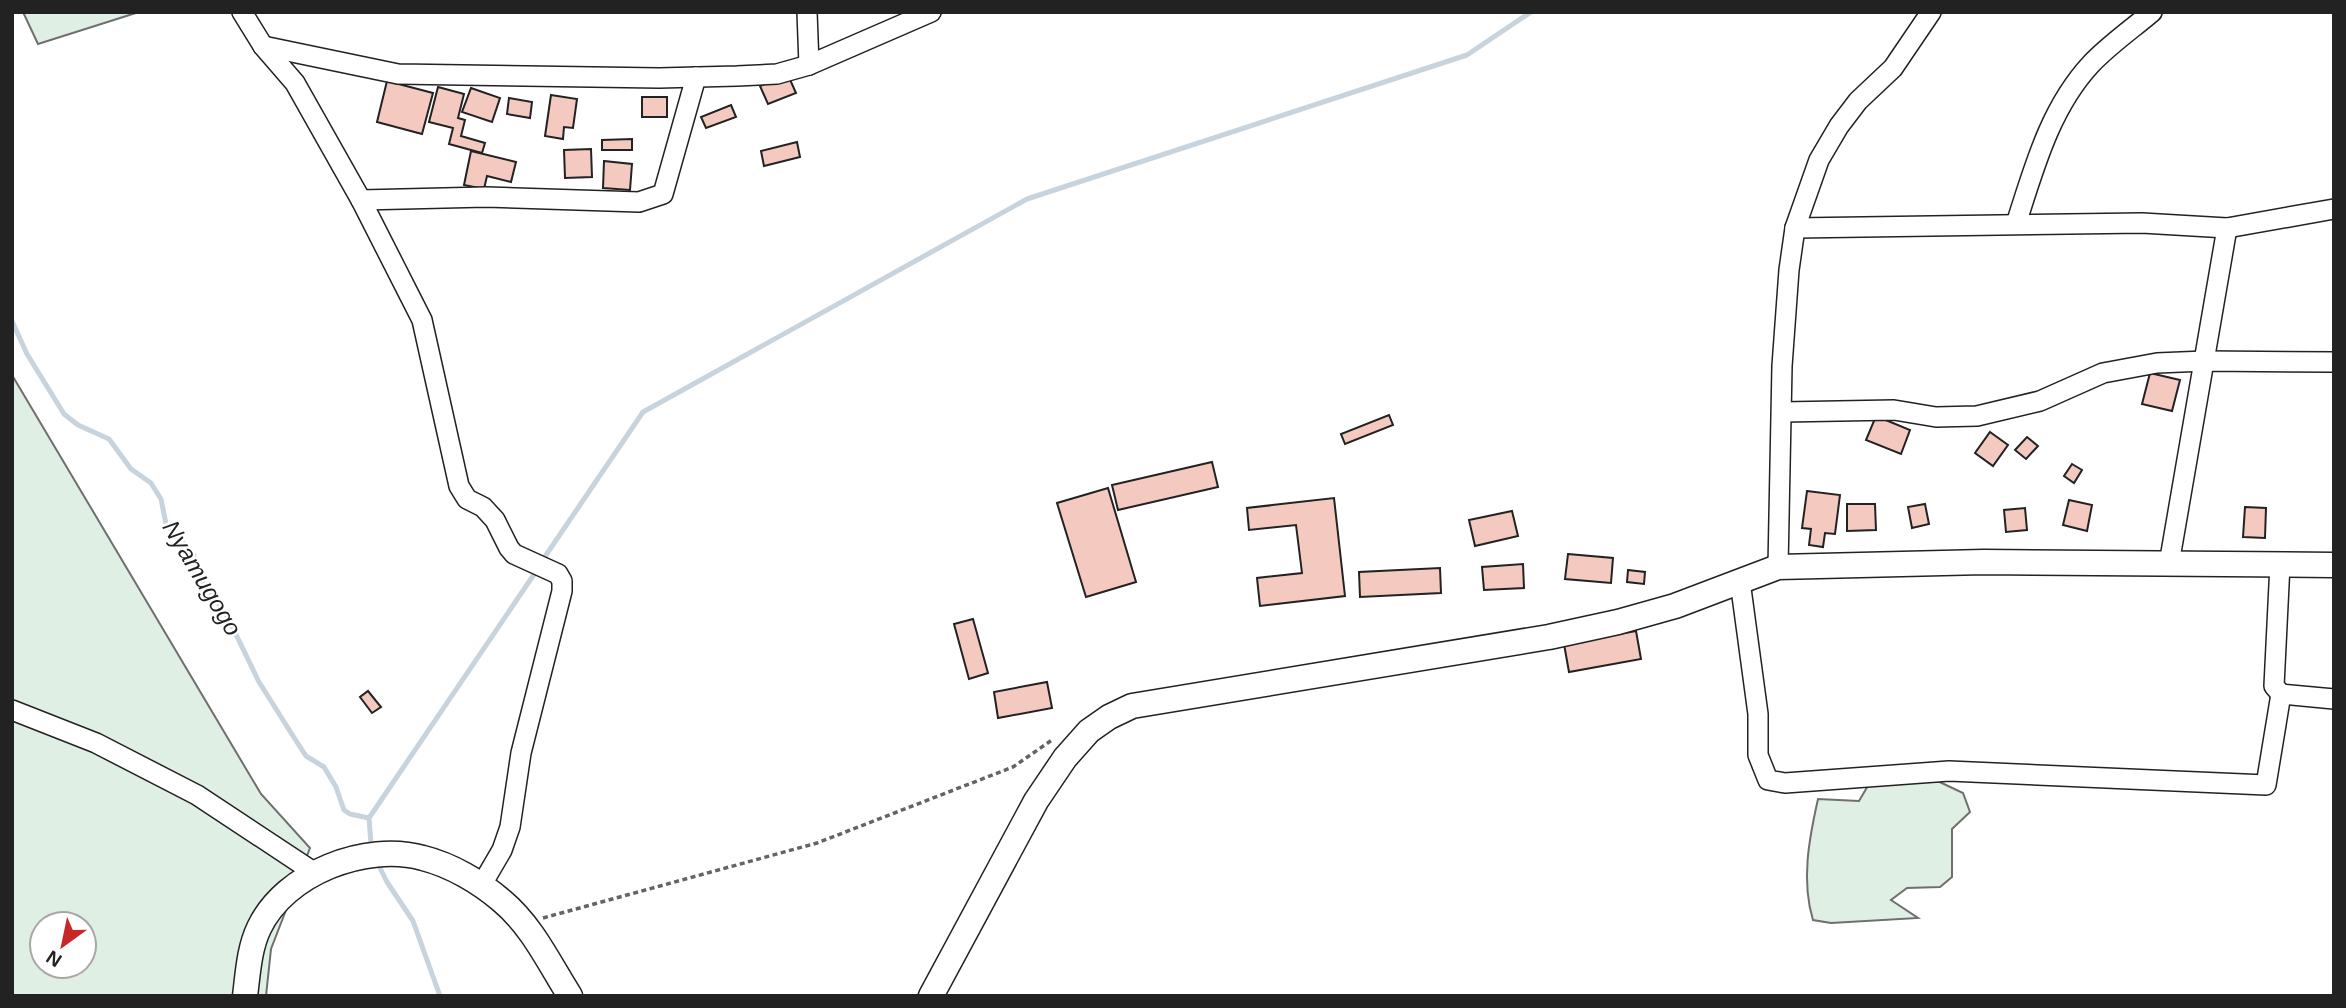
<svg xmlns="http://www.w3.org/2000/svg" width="2346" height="1008" font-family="Helvetica,sans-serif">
<rect width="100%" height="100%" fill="#fff"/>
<g fill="#e0efe3" stroke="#6f6f6f" stroke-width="2" fill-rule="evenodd">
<polygon points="23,12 139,12 38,44"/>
<path d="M 12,375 L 261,794 L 310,848 L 271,949 L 266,996 L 12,996 ZM 42,924 L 84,924 L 84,966 L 42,966 Z"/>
<path d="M 1927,776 L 1963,793 L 1970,812 L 1952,829 L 1952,877 L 1940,887 L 1907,888 L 1891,900 L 1918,918 L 1831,923 L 1813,920 C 1801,881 1809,839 1818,799 L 1859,801 L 1869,784 Z"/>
</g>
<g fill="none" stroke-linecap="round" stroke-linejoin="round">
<g stroke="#c7d3dd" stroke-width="5">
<polyline points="12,321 27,354 64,414 78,425 109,439 131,469 151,483 161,499 166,524 194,555 193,568 227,616 259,682 293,736 306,756 324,767 336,787 344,810 350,814 369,818 371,844"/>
<polyline points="542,561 643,412 1027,199 1467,55 1531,12"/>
<polyline points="369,818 537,570"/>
<polyline points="379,866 387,882 413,921 440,996"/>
</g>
</g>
<g fill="#f3c9c0" stroke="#222" stroke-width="2">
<polygon points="788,75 796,93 768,104 760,86"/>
<polygon points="387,81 433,93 422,134 377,122"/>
<polygon points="438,87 464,94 458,118 465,120 461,136 485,143 482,153 449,144 453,128 429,122"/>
<polygon points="471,88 500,98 492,122 462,112"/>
<polygon points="551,95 577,99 573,128 564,127 563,139 545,136"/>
<rect x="642" y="97" width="25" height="20"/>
<polygon points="509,98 532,102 530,118 507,114"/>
<polygon points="731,105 736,117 706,128 701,117"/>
<polygon points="632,139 632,150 602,150 602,140"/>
<polygon points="797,142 800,157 764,166 761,151"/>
<polygon points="591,149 592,177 565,178 564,150"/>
<polygon points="471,151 516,162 511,182 487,176 484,189 464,185"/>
<polygon points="604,161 632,164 630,190 603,188"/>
<polygon points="2150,373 2180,380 2172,411 2142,404"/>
<polygon points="1389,415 1393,425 1345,444 1341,434"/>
<polygon points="1876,416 1910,430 1901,454 1866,440"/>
<polygon points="1990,432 2008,445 1993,466 1975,453"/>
<polygon points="2027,437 2038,446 2026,459 2015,450"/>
<polygon points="1212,462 1218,487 1118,510 1112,485"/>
<polygon points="2072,464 2082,470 2074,483 2064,476"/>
<polygon points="1108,488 1136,582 1086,597 1057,503"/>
<polygon points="1807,491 1840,495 1835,534 1825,533 1823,547 1809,545 1811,529 1802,528"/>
<polygon points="1334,498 1345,596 1260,606 1257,578 1302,573 1296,525 1249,530 1247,508"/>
<polygon points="2069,500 2092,505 2087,531 2063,525"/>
<polygon points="1847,504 1875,504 1876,530 1847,531"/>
<polygon points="1925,504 1929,524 1912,528 1908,507"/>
<polygon points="2245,507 2266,508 2265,538 2243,537"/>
<polygon points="2025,508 2027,530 2006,532 2004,510"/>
<polygon points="1512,511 1518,536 1475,546 1469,520"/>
<polygon points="1568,554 1613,558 1611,583 1565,579"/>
<polygon points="1523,564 1524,588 1484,590 1482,567"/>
<polygon points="1440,568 1441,593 1360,597 1359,572"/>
<polygon points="1628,570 1645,572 1644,584 1627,582"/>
<polygon points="973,619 988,673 969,679 954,624"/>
<polygon points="1636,631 1641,659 1569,672 1564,644"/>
<polygon points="1047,682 1052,708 998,718 994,692"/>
<polygon points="368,691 381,707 372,713 360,697"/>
</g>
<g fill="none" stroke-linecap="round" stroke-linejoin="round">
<g stroke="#222" stroke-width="22">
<g id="minor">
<polyline points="242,12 263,46 295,83 361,200 422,320 459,486 467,499 483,507 495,520 509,548 514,554 558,574 562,581 562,591 521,753 510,827 502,850 481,886"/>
<polyline points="807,12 809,65"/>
<polyline points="263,46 398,74 659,78 737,76 777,74 809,65 931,12"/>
<polyline points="361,200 486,197 639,202 663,194 696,77"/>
<path d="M 2016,224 C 2034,168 2050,108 2091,64 C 2109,45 2132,29 2152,12"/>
<polyline points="1795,228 2142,223 2227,228 2334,209"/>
<polyline points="1783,412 1894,410 1936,417 1977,416 2040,401 2103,373 2157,363 2205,361 2334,362"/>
<polyline points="2169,564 2227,228"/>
<polyline points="2280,564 2274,686 2281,694 2334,699"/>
<polyline points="1778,567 1782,366 1789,270 1795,228 1819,160 1839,126 1858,101 1893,68 1931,12"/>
<polyline points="1740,581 1758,714 1758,755 1768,780 1785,783 1949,771 2266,785 2281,694"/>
<polyline points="12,710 96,743 197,795 315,873"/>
</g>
</g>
<g stroke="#222" stroke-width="27">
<g id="major">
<path d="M 245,996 C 248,973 249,949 259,928 C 285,873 366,842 423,858 C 451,865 480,882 502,901 C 532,926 549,963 570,996"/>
<polyline points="931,996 1036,801 1065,758 1089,731 1109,717 1132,706 1549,637 1618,622 1675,606 1778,567 1984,562 2334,565"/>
</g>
</g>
<polyline stroke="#646464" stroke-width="3.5" stroke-dasharray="5 3.5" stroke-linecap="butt" points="543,918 817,843 1013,767 1052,740"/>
<use href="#minor" stroke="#fff" stroke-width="19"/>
<use href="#major" stroke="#fff" stroke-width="24"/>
</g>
<g text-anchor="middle" stroke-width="5" stroke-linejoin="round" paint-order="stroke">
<g font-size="24" font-style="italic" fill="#222" stroke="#fff">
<text transform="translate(202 578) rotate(59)" y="8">Nyamugogo</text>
</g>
</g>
<rect width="2346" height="1008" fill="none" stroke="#222222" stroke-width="28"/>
<g transform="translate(63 945) rotate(213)"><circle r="33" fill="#ffffff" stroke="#a7a7a7" stroke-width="2"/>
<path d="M0-5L12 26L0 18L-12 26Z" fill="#c62828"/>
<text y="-10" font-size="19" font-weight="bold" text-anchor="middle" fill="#222222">N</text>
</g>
</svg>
